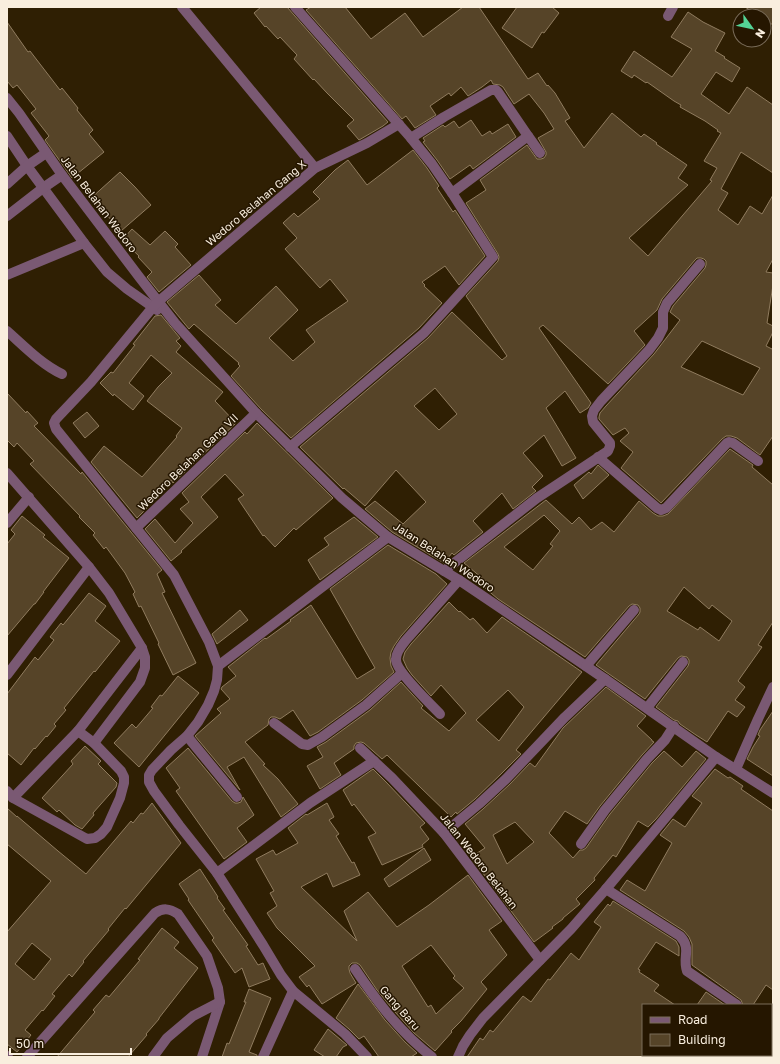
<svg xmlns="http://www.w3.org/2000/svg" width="780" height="1064" font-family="'Golos Text',sans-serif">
<rect width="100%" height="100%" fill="#2f1f03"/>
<g fill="#564428" stroke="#907c5f" fill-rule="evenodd">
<polygon points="261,7 287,7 388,122 383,126 359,140 347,126 354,120 327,93 314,79 313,80 294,59 297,55 280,37 278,39 266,26 265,27 254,13"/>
<path d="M 311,7 L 345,7 L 371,39 L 405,13 L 423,37 L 463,7 L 479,7 L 528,79 L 538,73 L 547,86 L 548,85 L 555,93 L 570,118 L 565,121 L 584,148 L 612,113 L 641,137 L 644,134 L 657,143 L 656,144 L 687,165 L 678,178 L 688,185 L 629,238 L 648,256 L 712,181 L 710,180 L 717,168 L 704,161 L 721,133 L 717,131 L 718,130 L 705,121 L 680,107 L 681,105 L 674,101 L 647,82 L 646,83 L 634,75 L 632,78 L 621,71 L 634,51 L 672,77 L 692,49 L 671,37 L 688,12 L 703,22 L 725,33 L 715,51 L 725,57 L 724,58 L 740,68 L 732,82 L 716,72 L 701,94 L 729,114 L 747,87 L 773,105 L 773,173 L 741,152 L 721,189 L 728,193 L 718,210 L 738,225 L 750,206 L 762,214 L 773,195 L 773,259 L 766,272 L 773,273 L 773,285 L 767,323 L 773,326 L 773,332 L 766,346 L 772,349 L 773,347 L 773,436 L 760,455 L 737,438 L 731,436 L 726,436 L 722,439 L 661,503 L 621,468 L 633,452 L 620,441 L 629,433 L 625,428 L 613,435 L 599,419 L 599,417 L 600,413 L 606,406 L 654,354 L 680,320 L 670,312 L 673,306 L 705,268 L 706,265 L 706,261 L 704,259 L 701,258 L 697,258 L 695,260 L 662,299 L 657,310 L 634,331 L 645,345 L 608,384 L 543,325 L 539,328 L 591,403 L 588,408 L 580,413 L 565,391 L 546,408 L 576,458 L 562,466 L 544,435 L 523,453 L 543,476 L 532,487 L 536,491 L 513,509 L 502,493 L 473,521 L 483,532 L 454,555 L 452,553 L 444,563 L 392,532 L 365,509 L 375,501 L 403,524 L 426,502 L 396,470 L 365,506 L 344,488 L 343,489 L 300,447 L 428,338 L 452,312 L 502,360 L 507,356 L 466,296 L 498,261 L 499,257 L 498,254 L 466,203 L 486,190 L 480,180 L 527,145 L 537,159 L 541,159 L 544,158 L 546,155 L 546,152 L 538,138 L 554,129 L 544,113 L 529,94 L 514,104 L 503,87 L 500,85 L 493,84 L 491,80 L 482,87 L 468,96 L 461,87 L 451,96 L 449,93 L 430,106 L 436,115 L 415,128 L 406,116 L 402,119 L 306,10 ZM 702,341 L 760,368 L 743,395 L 681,367 ZM 435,388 L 457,414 L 439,430 L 414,406 Z"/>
<polygon points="517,7 552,7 559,13 544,33 542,32 532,48 502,28"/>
<polygon points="745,7 773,7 773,25 764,19 764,16 759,16"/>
<polygon points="7,22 28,52 30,51 60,90 62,88 78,108 77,110 93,130 89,134 104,152 72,178 45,140 49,136 31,113 36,109 17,85 13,88 7,81"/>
<polygon points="471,120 482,136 490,131 492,134 508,124 516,137 473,169 470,165 450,179 437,160 423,142 425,141 423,138 443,125 445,127 454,121 459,128"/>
<polygon points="413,150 427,168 439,186 437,188 453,212 455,210 485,256 459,285 445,266 422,282 425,285 424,286 442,303 419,328 291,438 261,409 231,376 240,366 238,364 239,363 194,324 189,329 167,302 199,275 221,300 215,305 236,324 276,286 298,310 269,338 293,361 315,342 306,330 348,301 330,279 320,288 285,249 297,238 283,223 294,213 298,217 320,199 313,192 335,170 348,160 367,185"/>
<polygon points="120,172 135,187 151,205 121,231 105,213 104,214 90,199"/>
<polygon points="132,229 150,245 165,231 178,244 175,247 191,265 159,292 147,277 152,272 138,257 139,256 122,240"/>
<polygon points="161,315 180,338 176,341 181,346 176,352 223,392 215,401 236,423 173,483 171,480 146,507 147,508 137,518 91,462 104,446 142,477 177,437 176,436 182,428 147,401 158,387 172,373 151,355 129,383 144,396 133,410 114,394 113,396 100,383 111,372 113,373 135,345 133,344 155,316"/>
<polygon points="7,393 26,413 27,411 38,423 34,426 81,474 82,472 162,570 157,574 165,592 162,593 196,663 173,675 158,644 159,643 141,606 139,607 133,594 135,592 125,573 106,547 104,549 93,535 95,533 79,517 80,516 30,464 34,461 17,443 14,447 7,440"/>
<polygon points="87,412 99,426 85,438 73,423"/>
<polygon points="257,423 333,498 296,530 294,528 275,547 264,535 263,536 238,499 244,495 225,474 201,497 218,517 181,551 182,552 171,561 145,529 155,519 175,543 193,523 180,509 189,502 182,493 245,432 247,434"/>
<path d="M 730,449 L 753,465 L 752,467 L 773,485 L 773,622 L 758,645 L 762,647 L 738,681 L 745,687 L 735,700 L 745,707 L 737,717 L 728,711 L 707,742 L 696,735 L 680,724 L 678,721 L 674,720 L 656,707 L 688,666 L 689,663 L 689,660 L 687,657 L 681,656 L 678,658 L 645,699 L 596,665 L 639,614 L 640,612 L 640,608 L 638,605 L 632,604 L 629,606 L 585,657 L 498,599 L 485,588 L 488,583 L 464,563 L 546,500 L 572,524 L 579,517 L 591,530 L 602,522 L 614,532 L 639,501 L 653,513 L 658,516 L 663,516 L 668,514 ZM 544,515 L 560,531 L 550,544 L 553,546 L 533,570 L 504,547 ZM 684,587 L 709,609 L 712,605 L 732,621 L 719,641 L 700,627 L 698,630 L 667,611 Z"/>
<polygon points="598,465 609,475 583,499 574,485 589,472 591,474"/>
<polygon points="22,516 45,535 43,537 69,558 43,592 44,592 35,604 34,604 7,636 7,544 15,534 11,530"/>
<polygon points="354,517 378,537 320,580 308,560 329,545 324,538"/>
<polygon points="388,545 436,574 447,584 401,636 394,646 391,652 390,658 391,666 394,672 362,700 318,732 310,736 293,710 280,719 275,717 271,717 269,719 268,725 245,742 265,764 263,765 278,779 298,804 281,817 244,757 227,767 240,790 195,736 221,713 217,709 230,699 221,689 222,687 236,676 228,667 265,638 266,639 291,621 290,620 311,605 357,679 375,668 330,589"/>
<polygon points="89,593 106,606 95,621 120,641 95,672 94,671 64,708 66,710 54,724 56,726 47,737 46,736 35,749 34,748 21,765 7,753 7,694 35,657 38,660 54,640 50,637 61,623 63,625"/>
<path d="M 449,602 L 459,612 L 460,611 L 470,620 L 473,618 L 487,633 L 502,617 L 582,672 L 516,750 L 521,754 L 501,774 L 475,799 L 457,814 L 456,812 L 451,817 L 387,755 L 382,759 L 364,743 L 361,742 L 356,743 L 354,746 L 354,749 L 334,763 L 341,775 L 320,789 L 307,766 L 323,757 L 317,747 L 326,742 L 370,710 L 401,682 L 423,706 L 421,708 L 449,731 L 466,713 L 441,685 L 431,696 L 412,675 L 407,668 L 403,659 L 405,652 L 411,644 ZM 508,690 L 524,707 L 499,741 L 476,720 Z"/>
<polygon points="240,610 248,620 217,644 212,634"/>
<polygon points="178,676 199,693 139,767 114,743 132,724 136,728 153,708 151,707 160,695 162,696"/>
<path d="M 606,687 L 646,716 L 637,726 L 652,740 L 652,741 L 654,742 L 642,755 L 600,806 L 587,824 L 565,811 L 549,833 L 573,858 L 580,850 L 583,850 L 586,848 L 610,814 L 652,763 L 664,751 L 682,767 L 696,751 L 706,759 L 656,819 L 648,827 L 638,821 L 616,857 L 613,855 L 594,878 L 595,880 L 576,899 L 580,904 L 563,918 L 563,919 L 552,927 L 553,928 L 534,942 L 471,857 L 485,848 L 465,824 L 483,809 L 510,784 L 530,763 L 535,767 L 563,728 ZM 515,822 L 534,842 L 507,864 L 493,835 Z"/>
<polygon points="773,711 773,776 747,759 753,747 760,736 758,735 760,730"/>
<polygon points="85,746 101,761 98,764 117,783 116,787 93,813 94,815 82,829 75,825 59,810 57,812 42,798 73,764 71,761"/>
<polygon points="188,748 232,801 235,803 238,803 241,802 243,797 254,815 237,828 247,842 224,859 176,791 180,788 166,768"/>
<polygon points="373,769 387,783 425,823 420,827 429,839 422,845 423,847 382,865 368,837 376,833 354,804 352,806 343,790"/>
<polygon points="715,769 728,778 730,777 743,786 741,789 773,811 773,990 766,985 753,1005 743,1005 741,1000 692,965 692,944 689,937 684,931 620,890 627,880 645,891 672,843 660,835 673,819 685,827 702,803 692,796"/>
<path d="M 152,803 L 181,843 L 126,909 L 125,908 L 108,929 L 109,930 L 83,961 L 84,962 L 72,977 L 69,974 L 52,994 L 55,996 L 43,1011 L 42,1010 L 25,1030 L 31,1035 L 17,1052 L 7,1044 L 7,932 L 51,881 L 7,844 L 7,808 L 17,817 L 17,816 L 58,851 L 86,874 L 131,821 L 133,823 L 141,813 L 143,814 ZM 32,943 L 51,959 L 34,980 L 15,964 Z"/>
<path d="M 327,803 L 334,817 L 329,820 L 339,834 L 336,836 L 352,863 L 354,862 L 360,875 L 333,887 L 327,873 L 301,887 L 357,941 L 344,911 L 368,892 L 397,927 L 429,905 L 468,875 L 502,921 L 489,930 L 507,955 L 481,982 L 487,989 L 461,1021 L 451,1031 L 452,1032 L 435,1051 L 414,1033 L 395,1012 L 377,990 L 360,965 L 357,963 L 352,963 L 349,966 L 349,969 L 350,973 L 356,983 L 322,1004 L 309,985 L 307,987 L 299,977 L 315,966 L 277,928 L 267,913 L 277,906 L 270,893 L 274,891 L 256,859 L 273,850 L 276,855 L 298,843 L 288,828 L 306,814 L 307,815 ZM 431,945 L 455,976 L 453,978 L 464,988 L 436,1014 L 431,1005 L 428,1007 L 402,966 Z"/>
<polygon points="424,848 431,860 389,887 384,879"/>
<polygon points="200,869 218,897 217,898 225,909 223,910 248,945 246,946 258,965 263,963 270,979 249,987 242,968 235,973 212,940 214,938 188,900 189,899 179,884"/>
<polygon points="613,901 676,941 679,947 679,956 656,942 638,969 640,970 639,972 659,985 654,991 675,1005 643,1005 643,1057 467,1057 480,1038 483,1040 490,1030 493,1032 523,996 531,1002 548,979 550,980 571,953 579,960 601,927 594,922 608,904 610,906"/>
<polygon points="162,928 179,942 174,948 198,968 159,1018 159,1019 146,1034 147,1035 128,1057 57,1057 95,1012 93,1010 106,995 109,997 140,960 138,959"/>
<polygon points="358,984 385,1020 405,1042 417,1053 411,1057 379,1057 364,1036 359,1039 349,1029 336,1018"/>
<polygon points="249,989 271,998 249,1052 257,1055 257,1057 222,1057 227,1043 229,1044 246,1002 244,1002"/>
<polygon points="706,992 725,1005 697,1005"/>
<polygon points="328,1029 347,1045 343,1047 336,1057 325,1057 314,1050"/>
</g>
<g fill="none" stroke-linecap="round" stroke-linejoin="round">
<g stroke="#7a5973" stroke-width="10">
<polyline points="182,7 315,168"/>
<polyline points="668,16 673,7"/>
<polyline points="7,98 19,113 62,175 140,278 175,323 256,413 342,498 388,537 459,580 605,679 716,757 773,793"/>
<polyline points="7,136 27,166 84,243 107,272 127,289 157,310"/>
<polyline points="411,138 444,117 491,90 496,90 498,92 528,136"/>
<polyline points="7,184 27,166 46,153"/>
<polyline points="452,193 528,136 540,153"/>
<polyline points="7,216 43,188 62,175"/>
<polyline points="7,275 84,243"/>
<path d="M 7,331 C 24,346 41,364 62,374"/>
<polyline points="290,447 385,366 424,333 493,257 454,196 432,164 411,138 295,7"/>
<polyline points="598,457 657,508 661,510 666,508 727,443 729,442 733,443 758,461"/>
<polyline points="7,473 89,567 109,593 142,648 145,657 145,668 140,682 94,743"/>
<polyline points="7,523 29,497"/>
<polyline points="136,528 256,413"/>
<polyline points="444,571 537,498 608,451 610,446 610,443 593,422 592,416 594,410 601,401 649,350 658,338 663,328 663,312 667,303 700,264"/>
<polyline points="218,666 388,537"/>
<polyline points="586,666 634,610"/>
<polyline points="7,675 89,567"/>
<polyline points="647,708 683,662"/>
<path d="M 440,714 C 431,704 395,671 396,659 C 396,652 402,645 406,640 L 459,580"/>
<polyline points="274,723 302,744 308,745 322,737 366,705 402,673"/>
<polyline points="187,736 237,797"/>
<polyline points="360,748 392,778 444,833 540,960"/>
<polyline points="736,769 758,719 773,687"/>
<polyline points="7,791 13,798 87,839 95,838 101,834 107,827 120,798 124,783 124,777 121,771 94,743 78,731"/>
<polyline points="13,798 78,731 142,648"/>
<polyline points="444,833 479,804 506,779 565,717 605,679"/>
<polyline points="581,844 605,810 647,759 665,740 674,726"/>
<polyline points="217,873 310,803 374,761"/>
<path d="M 606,889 L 680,936 C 692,949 682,957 687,971 L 737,1005"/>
<path d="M 355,969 C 378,1003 400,1032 432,1057"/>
<polyline points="771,1023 773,1020"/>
<polyline points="7,1056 8,1057"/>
<path d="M 27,1057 L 155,913 C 163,908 169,908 178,914 L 207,956 L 218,988 L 220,1002 L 202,1057"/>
<polyline points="153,1057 167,1038 193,1016 220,1002"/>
<polyline points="263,1057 293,991"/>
<polyline points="367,1057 345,1034 293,991 281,975 263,945 217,873 179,825 154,791 149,782 149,775 152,770 171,750 187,736 198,722 208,705 214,691 217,680 218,666 209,642 174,575 56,429 54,423 56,419 91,382 153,307 159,301 315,168 367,143 399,124"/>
<polyline points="458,1057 463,1046 470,1035 483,1018 571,929 606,889 716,757"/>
<polyline points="747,1057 748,1055"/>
</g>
</g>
<g text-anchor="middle" stroke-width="3" stroke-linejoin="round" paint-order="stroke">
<g font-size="11" fill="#f9eede" stroke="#251600">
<text transform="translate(256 203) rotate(-40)" y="4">Wedoro Belahan Gang X</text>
<text transform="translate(99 204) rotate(53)" y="4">Jalan Belahan Wedoro</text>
<text transform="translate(188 462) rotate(-44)" y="4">Wedoro Belahan Gang VII</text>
<text transform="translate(444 557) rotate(33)" y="4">Jalan Belahan Wedoro</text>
<text transform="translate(479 861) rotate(52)" y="4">Jalan Wedoro Belahan</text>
<text transform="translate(400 1008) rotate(49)" y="4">Gang Baru</text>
</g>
</g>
<rect width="780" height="1064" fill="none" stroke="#f9eede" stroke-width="16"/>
<rect x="642" y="1004" width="130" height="52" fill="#251600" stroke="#7a6c59"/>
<rect x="650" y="1017" width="20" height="6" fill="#7a5973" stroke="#7a6c59"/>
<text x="678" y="1024" font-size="12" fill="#f9eede">Road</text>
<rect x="650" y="1034" width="20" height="12" fill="#564428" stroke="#7a6c59"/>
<text x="678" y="1044" font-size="12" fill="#f9eede">Building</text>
<g transform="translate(752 28) rotate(123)"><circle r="19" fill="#251600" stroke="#7a6c59"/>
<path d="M0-3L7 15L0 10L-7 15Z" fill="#54d395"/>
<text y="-6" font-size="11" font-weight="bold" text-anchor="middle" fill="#f9eede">N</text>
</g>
<path d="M10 1048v6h121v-6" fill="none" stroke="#f9eede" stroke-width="2"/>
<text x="16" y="1048" font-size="12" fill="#f9eede" stroke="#251600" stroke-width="3" paint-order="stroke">50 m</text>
</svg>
